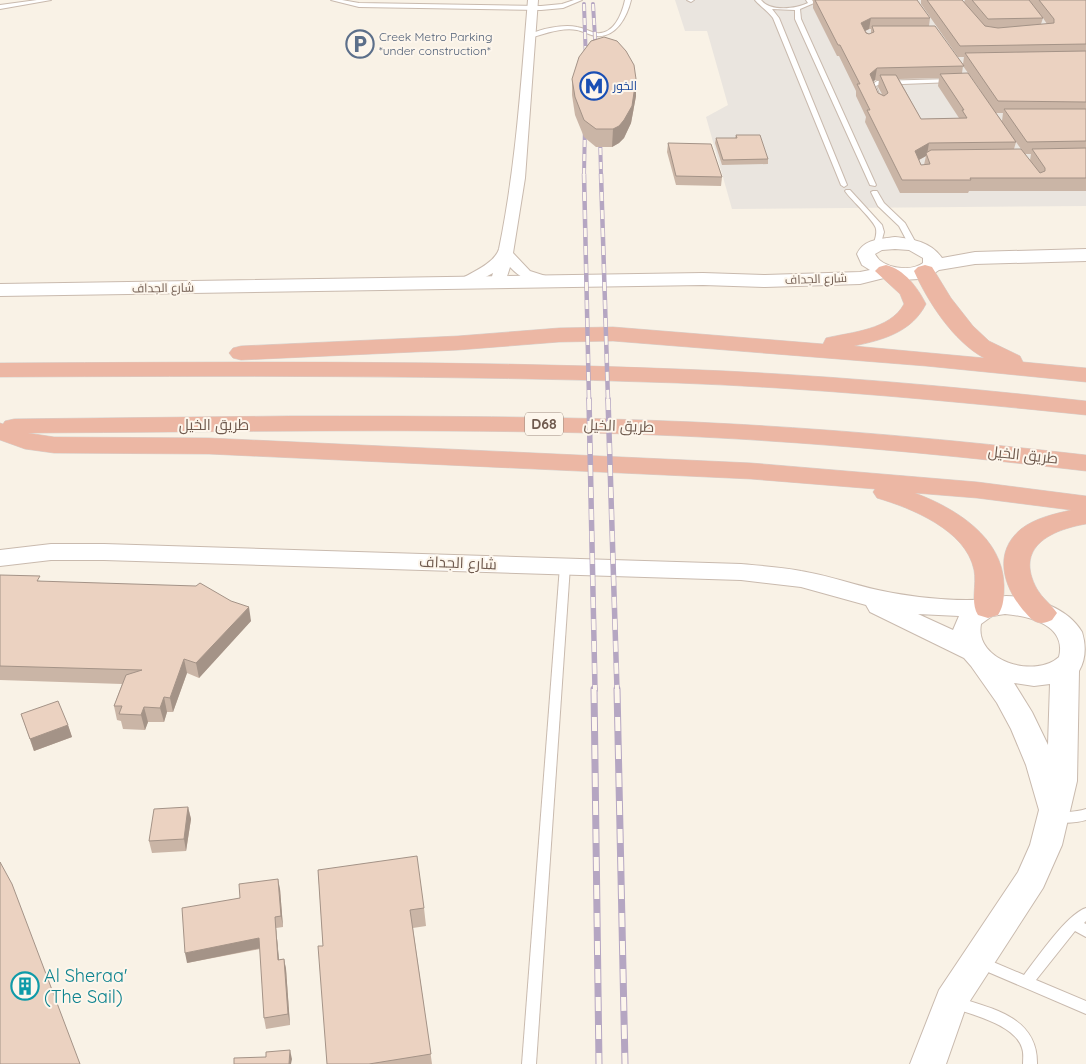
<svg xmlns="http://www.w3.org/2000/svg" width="1086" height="1064" font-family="Quicksand,Cairo,sans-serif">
<rect width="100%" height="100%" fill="#f9f2e6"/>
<polygon fill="#eae5df" points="675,0 1086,0 1086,206 732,209 706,117 728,105 707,31 685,31"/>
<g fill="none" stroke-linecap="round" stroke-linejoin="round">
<g stroke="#c9baae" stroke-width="2">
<g id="service">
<polygon points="37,0 51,0 0,9 0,5"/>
<polygon points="331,0 342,0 359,3 541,6 562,4 574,0 582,0 563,8 541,10 359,7"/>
<path d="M 625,0 L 631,0 C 627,17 616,38 596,36 C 589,35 583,31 577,30 C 562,27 544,34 530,38 L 527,36 C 539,29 563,24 577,27 C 584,28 590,32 596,33 C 614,35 622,14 625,0 Z"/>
<polygon points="687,0 694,0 691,2"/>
<path d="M 755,0 L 761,0 C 770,12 796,9 808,3 L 806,0 L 812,0 L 814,3 L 800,9 L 801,19 L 876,185 L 875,186 L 870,185 L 795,19 L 795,10 L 772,9 L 779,18 L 847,185 L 844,187 L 841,185 L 773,18 C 768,11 761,7 755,0 Z"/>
<polygon points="951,79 954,81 953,82 878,85 876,86 879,94 876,96 873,94 870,86 877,81"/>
<path d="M 846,190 L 850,190 L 882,225 L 884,232 L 880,247 L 874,247 L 873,245 C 875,240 877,234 876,229 C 875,221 851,200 845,191 Z"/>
<polygon points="873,191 877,191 884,203 905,223 917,245 916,247 910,247 899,226 878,206 871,192"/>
<polygon points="565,563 570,566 536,1064 522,1064 560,566"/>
<path d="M 1086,809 L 1086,820 C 1077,823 1061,824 1052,821 L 1050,818 L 1052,815 C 1063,811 1074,813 1086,809 Z"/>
<path d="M 1086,908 L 1086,921 L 1084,923 L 1086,924 L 1086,937 L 1075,931 L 1036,980 L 1086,1001 L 1086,1014 L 974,966 L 972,962 L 974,958 L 979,956 L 1024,975 C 1037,958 1067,914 1086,908 Z"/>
<path d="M 953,996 C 990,1008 1038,1016 1037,1064 L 1023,1064 C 1023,1059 1024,1053 1022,1048 C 1015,1024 969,1014 948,1006 L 946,1002 L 948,998 Z"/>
</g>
</g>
<g stroke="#c9baae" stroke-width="2">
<path id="minor" d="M 528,0 L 538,0 L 525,178 L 513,253 L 530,271 L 555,279 L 557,282 L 555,285 C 539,289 520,278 510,267 L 504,286 L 492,286 L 490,283 L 493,273 L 465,288 L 459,286 L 457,283 L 459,280 C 471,273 495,263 499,249 C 516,166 521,83 528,0 Z"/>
</g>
<g stroke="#c9baae" stroke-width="2">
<g id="tertiary">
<path d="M 895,237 C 913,239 931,242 942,258 L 975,252 L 1086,249 L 1086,261 L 975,264 L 939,270 L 933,274 L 919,279 L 901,280 L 888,277 L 860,284 L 765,287 L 703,285 L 0,296 L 0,284 L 703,273 L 765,275 L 860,272 L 870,270 L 862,265 L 857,254 C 864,239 880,239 895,237 ZM 895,249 L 909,250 L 923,258 L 923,263 C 911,272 882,269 875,254 L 882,250 Z"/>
<path d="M 51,544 L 104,544 L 741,564 C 761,566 781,567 801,571 C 832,576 862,588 893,593 C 921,598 960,602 988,599 C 994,599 1000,596 1006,596 C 1034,597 1067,607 1082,632 C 1086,645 1086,659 1079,671 L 1077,781 L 1062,845 L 1043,888 L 966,1007 L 946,1064 L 910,1064 L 939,990 L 1018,872 L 1030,845 L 1039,810 L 1026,765 L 1011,729 L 997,703 L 971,666 L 964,658 L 870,612 L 866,605 L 801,587 L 741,580 L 104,560 L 51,560 L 0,566 L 0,550 ZM 918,614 L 959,616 L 953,630 ZM 1005,614 C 1029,616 1067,625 1059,657 C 1035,679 974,661 981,624 L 992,616 ZM 1014,683 L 1034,686 L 1050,684 L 1048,745 L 1032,712 Z"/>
</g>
</g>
<g stroke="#d7d1cd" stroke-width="1">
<g id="motorway">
<path d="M 886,265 C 904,269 918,288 926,304 C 912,332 883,340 854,346 L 984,358 C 953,341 928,302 914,271 L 918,267 L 925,265 L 932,267 L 951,298 L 973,326 L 989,341 L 1020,356 L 1023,362 L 1086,368 L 1086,382 L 926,366 L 613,341 L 559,342 L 458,350 L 241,360 L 233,358 L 229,353 L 233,348 L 241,346 L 458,336 L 559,328 L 613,327 L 823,344 L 826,338 C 851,332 890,330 904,304 L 900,294 L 875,271 L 879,267 Z"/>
<path d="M 0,363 C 226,362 452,360 678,369 C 814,374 950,386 1086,401 L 1086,415 C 950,401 814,388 678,383 C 452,375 226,376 0,377 Z"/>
<path d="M 289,416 C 424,416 559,416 694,422 C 825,428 956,440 1086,455 L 1086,471 C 934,453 782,439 630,434 C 429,428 229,432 28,433 L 54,437 L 209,438 L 751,463 L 977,482 L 1086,496 L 1086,524 C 1051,530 1014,547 1037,589 C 1042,598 1051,604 1057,613 L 1052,620 C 1049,621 1045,623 1041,623 C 1032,622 1029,616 1023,610 C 1003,586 993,552 1021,529 C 1035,518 1054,514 1071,510 L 977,498 L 915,493 C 955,508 1003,537 1004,585 C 1004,596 1004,606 998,615 L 988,618 L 978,615 C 970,603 977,585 974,570 C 966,530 911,508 877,498 L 873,492 L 875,489 L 751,479 L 209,454 L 54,453 L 25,449 L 0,440 L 0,423 L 3,424 L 5,421 L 14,419 Z"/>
</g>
</g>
<use href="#service" fill="#fff" fill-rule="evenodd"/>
<use href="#minor" fill="#fff" fill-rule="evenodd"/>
<use href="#tertiary" fill="#fff" fill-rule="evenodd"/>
<use href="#motorway" fill="#ecb7a4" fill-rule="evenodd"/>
<g stroke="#b5a6c2" stroke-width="4">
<g id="rail-far3">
<polyline points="584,4 586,62"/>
<polyline points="593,4 596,54"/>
<polyline points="600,134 601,175"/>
<polyline points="584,175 585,124"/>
</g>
</g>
<g stroke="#b5a6c2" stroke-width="4.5">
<g id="rail-far2">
<polyline points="584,174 589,400"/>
<polyline points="601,174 608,400"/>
</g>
</g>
<g stroke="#b5a6c2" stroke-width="5.5">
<g id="rail-far1">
<polyline points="589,399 595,690"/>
<polyline points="608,399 617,690"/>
</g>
</g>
<g stroke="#b5a6c2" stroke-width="7">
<g id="rail">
<polyline points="594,689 599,1064"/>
<polyline points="617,689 625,1064"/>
</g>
</g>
<use href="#rail-far3" stroke="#fdf6ec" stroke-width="2.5" stroke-dasharray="7" stroke-linecap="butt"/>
<use href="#rail-far2" stroke="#fdf6ec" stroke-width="3" stroke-dasharray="9" stroke-linecap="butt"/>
<use href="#rail-far1" stroke="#fdf6ec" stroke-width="4" stroke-dasharray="11" stroke-linecap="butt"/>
<use href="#rail" stroke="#fdf6ec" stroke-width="5" stroke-dasharray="14" stroke-linecap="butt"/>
</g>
<g fill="#cab5a6" fill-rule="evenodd">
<path d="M 813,0 L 917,0 L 930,18 L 929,26 L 963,64 L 964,57 L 958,57 L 921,4 L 921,0 L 962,0 L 964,2 L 965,0 L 1086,0 L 1086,191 L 969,191 L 968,193 L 900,193 L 865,122 L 866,117 L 856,96 L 856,91 L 839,56 L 837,56 L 813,8 ZM 1043,18 L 1047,24 L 1041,24 ZM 869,29 L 871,29 L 871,34 L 869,34 L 865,31 ZM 963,66 L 981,91 L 962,73 ZM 939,78 L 938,86 L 959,118 L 921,119 L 899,79 ZM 875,80 L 879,80 L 878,87 L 882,94 L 878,93 L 873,82 ZM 996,113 L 1003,113 L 1002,121 ZM 1016,142 L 1021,149 L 1014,149 ZM 1025,154 L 1031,154 L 1030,160 ZM 926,156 L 924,165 L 921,165 L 919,160 Z"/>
<polygon points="572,79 636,79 636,96 631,123 624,138 619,143 612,147 596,147 584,137 575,115 572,95"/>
<polygon points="736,135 768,159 768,164 722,165 715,143 716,138 735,138"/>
<polygon points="668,143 722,177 721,186 676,185 667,152"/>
<polygon points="0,575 41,581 251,621 199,678 187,673 173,712 167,712 164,722 148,722 145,730 123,729 121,721 117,720 114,706 122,684 0,680"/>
<polygon points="21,714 68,725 72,737 34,751"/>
<polygon points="188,807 191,819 186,851 152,853 149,841"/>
<polygon points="318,870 424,908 426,926 413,928 432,1064 327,1064 323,946"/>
<polygon points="280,889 283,927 276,928 279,960 284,959 286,969 290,1025 266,1029 264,1018 260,949 187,963 240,898"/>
</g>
<g fill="#a49387">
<polygon points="871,18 869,29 859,34 861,23"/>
<polygon points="877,68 875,80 868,86 870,74"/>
<polygon points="636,79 636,96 631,123 624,138 619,143 612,147 613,129"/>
<polygon points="929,143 927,155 926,153 926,156 913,163 915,151"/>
<polygon points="249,607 251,621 199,678 196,663"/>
<polygon points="184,659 187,673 173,712 170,698"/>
<polygon points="164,697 167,712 164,722 160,708"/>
<polygon points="144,707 148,722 145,730 141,715"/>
<polygon points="68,725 72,737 34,751 30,739"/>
<polygon points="188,807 191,819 186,851 184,839"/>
<polygon points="278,879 280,889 283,927 281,916"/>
<polygon points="275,917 276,928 280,970 278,960"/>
<polygon points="259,938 261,948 187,963 185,953"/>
<polygon points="284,959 286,969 290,1025 288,1014"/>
<polygon points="290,1050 292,1059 291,1064 289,1064"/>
</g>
<g fill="#ebd2c1" stroke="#a49387">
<polygon points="815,0 917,0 930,18 871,18 861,23 866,33 869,34 874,32 872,26 935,26 964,66 877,68 870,74 878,93 884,96 888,93 880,75 896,75 921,119 967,118 962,110 964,110 940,74 968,73 1016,142 929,143 915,151 921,165 930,164 926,153 931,150 1021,149 1040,173 1045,171 1045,168 1032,149 1086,148 1086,178 970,178 971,180 902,180 867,110 870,110 857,84 860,84 840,45 838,45"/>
<polygon points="927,0 962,0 985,26 998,28 1054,23 1054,19 1039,0 1086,0 1086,44 960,46"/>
<polygon points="972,0 1029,0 1043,18 988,19"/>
<polygon points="604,37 617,41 626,51 634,65 636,79 632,106 624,120 619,126 613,129 596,129 584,120 575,97 572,79 579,57 591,41"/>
<polygon points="1086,51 1086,102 998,101 965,53"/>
<polygon points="1004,109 1086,109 1086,141 1027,142"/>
<polygon points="736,135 760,135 768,159 723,160 716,138 737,138"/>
<polygon points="668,143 711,144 722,177 676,176"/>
<polygon points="0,575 40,576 37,581 196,586 200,583 231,601 249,607 196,663 184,659 170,698 164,697 160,708 144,707 141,715 119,714 122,706 114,706 126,675 142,670 0,666"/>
<polygon points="58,701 68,725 30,739 21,714"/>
<polygon points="188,807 184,839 149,841 154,809"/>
<polygon points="417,856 424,908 410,910 431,1054 369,1064 327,1064 318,946 323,946 318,870"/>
<polygon points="0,862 12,884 80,1064 0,1064"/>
<polygon points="278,879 281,916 275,917 278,960 284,959 288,1014 264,1018 259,938 185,953 182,908 240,898 239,884"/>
<polygon points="290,1050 289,1064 234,1064 234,1058 266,1057 266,1052"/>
</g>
<defs>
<g id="parking-ring" transform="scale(1.4375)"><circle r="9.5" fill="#fdf6ec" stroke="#5c6f8a" stroke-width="1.5"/><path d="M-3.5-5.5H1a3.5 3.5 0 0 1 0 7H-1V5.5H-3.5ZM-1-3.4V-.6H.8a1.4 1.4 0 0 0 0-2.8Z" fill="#5c6f8a"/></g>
<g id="metro-ring" transform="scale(1.4375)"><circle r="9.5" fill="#fdf6ec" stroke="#1a4fb4" stroke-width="1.5"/><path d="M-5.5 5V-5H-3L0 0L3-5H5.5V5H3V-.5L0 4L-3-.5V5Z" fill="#1a4fb4"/></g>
<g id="building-ring" transform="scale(1.4375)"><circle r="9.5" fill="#fdf6ec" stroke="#0f9aa8" stroke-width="1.5"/><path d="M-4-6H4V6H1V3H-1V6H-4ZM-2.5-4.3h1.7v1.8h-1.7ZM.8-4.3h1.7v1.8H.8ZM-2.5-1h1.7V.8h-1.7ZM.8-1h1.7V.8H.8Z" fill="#0f9aa8"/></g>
</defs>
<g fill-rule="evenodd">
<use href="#parking-ring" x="360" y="44"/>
<use href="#metro-ring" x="594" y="86"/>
<use href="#building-ring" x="25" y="986"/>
</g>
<g text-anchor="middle" stroke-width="4" stroke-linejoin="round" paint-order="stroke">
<g font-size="12" fill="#4e5e75" stroke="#fdf6ec" text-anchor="start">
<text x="379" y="41">Creek Metro Parking<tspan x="379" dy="14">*under construction*</tspan></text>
</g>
<g font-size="12" fill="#164399" stroke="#fdf6ec" text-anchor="start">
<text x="613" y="90">الخور</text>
</g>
<g font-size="12" fill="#6f5a4e" stroke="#fdf6ec">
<text transform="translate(816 279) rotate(-2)" y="4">شارع الجداف</text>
<text transform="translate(163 288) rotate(-1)" y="4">شارع الجداف</text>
</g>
<rect fill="#fdf6ec" stroke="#9a897d" stroke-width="1" x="525" y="412.5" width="38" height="23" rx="4"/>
<g font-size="14" font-weight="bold" fill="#6f5a4e">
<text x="544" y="429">D68</text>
</g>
<g font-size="15" fill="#6f5a4e" stroke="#fdf6ec">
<text x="214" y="430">طريق الخيل</text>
<text transform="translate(619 426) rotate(2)" y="5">طريق الخيل</text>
<text transform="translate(1023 455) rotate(6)" y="5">طريق الخيل</text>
<text transform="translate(458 563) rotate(2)" y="5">شارع الجداف</text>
</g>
<g font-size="18" fill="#0d838f" stroke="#fdf6ec" text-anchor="start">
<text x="44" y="982">Al Sheraa'<tspan x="44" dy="21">(The Sail)</tspan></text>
</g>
</g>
</svg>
